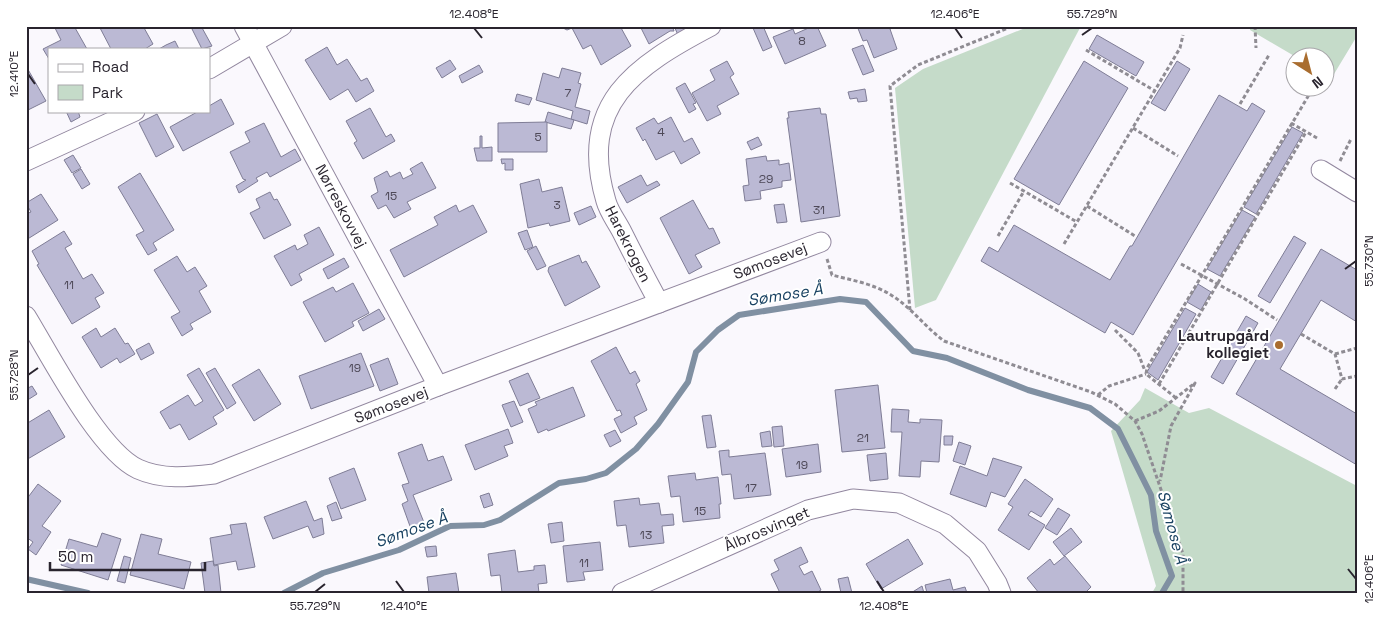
<svg xmlns="http://www.w3.org/2000/svg" width="1383" height="619" font-family="'Space Grotesk',sans-serif">
<rect width="100%" height="100%" fill="#faf8fd"/>
<g fill="#c5dbc9">
<polygon points="1030,26 1081,26 936,300 915,308 895,88 923,69"/>
<polygon points="1250,26 1357,26 1357,36 1331,79 1326,75 1326,58 1296,57 1250,30"/>
<polygon points="1145,388 1189,413 1209,408 1357,486 1357,593 1152,593 1156,586 1111,431 1140,400"/>
</g>
<g fill="none" stroke-linecap="round" stroke-linejoin="round">
<g stroke="#8090a2" stroke-width="6">
<polyline points="26,579 88,593"/>
<polyline points="284,593 323,573 399,550 450,526 484,525 500,520 559,483 586,479 606,473 636,449 658,424 688,382 696,352 718,330 739,315 840,299 866,302 913,351 947,358 1028,390 1090,408 1118,429 1151,495 1156,531 1172,576 1162,593"/>
</g>
</g>
<g fill="#bbb9d4" stroke="#7f7d96">
<polygon points="59,26 74,26 87,49 49,49 49,59 43,49 61,40 55,28"/>
<polygon points="99,26 143,26 153,44 145,49 111,49"/>
<polygon points="198,26 201,26 212,46 202,49 192,29"/>
<polygon points="559,26 620,26 631,46 601,65 591,45 583,49 572,28 567,30"/>
<polygon points="640,26 672,26 674,31 670,31 649,44"/>
<polygon points="674,26 695,26 678,35"/>
<polygon points="758,26 763,26 772,47 763,51 753,28"/>
<polygon points="813,26 817,26 826,46 785,64 773,37 793,29 795,34"/>
<polygon points="857,26 898,26 890,29 897,49 874,58 867,40 863,41"/>
<polygon points="1097,35 1144,62 1136,76 1089,49"/>
<polygon points="175,41 179,49 159,49 166,45"/>
<polygon points="863,45 874,71 863,75 852,49"/>
<polygon points="327,47 337,65 347,59 361,81 367,78 374,91 356,102 348,89 330,100 305,60"/>
<polygon points="450,60 456,69 442,78 436,68"/>
<polygon points="727,61 734,74 730,77 739,94 717,106 721,114 707,121 692,93 715,80 710,70"/>
<polygon points="1084,61 1128,88 1059,205 1014,179"/>
<polygon points="1177,61 1190,69 1165,111 1151,103"/>
<polygon points="479,65 483,72 462,83 459,76"/>
<polygon points="26,66 46,101 26,111"/>
<polygon points="562,68 581,73 578,83 581,84 575,107 590,111 587,124 571,119 573,111 536,100 543,73 559,78"/>
<polygon points="685,83 696,103 693,104 696,109 689,113 676,88"/>
<polygon points="865,89 867,101 858,102 857,98 850,99 848,92"/>
<polygon points="517,94 532,98 529,105 515,101"/>
<polygon points="1219,95 1247,111 1252,103 1265,111 1133,335 1111,322 1105,333 981,261 989,247 998,252 1014,225 1110,280 1130,246 1132,246"/>
<polygon points="221,99 234,124 183,151 170,127 199,111 209,111 209,106"/>
<polygon points="370,108 386,137 391,134 395,141 363,159 354,143 357,141 346,121"/>
<polygon points="820,108 821,114 826,114 840,216 801,222 787,118 789,118 788,112"/>
<polygon points="66,111 78,111 80,117 71,122"/>
<polygon points="548,112 574,120 571,129 545,122"/>
<polygon points="157,114 174,147 156,157 139,123"/>
<polygon points="671,117 684,142 692,138 700,153 681,164 674,151 656,160 645,139 643,141 636,128 654,118 658,124"/>
<polygon points="547,122 547,152 498,152 498,123"/>
<polygon points="264,123 281,157 295,149 301,160 270,177 267,172 256,178 258,181 239,193 236,186 246,180 243,179 230,152 250,142 245,132"/>
<polygon points="1292,127 1303,133 1256,214 1244,207"/>
<polygon points="480,136 482,136 482,148 492,147 492,161 477,161 474,148 480,148"/>
<polygon points="758,137 762,145 751,150 747,142"/>
<polygon points="73,155 81,168 72,173 64,160"/>
<polygon points="766,156 767,161 779,160 779,165 789,163 791,180 782,181 782,187 760,191 761,199 745,201 743,186 749,185 746,159"/>
<polygon points="501,159 513,159 513,170 505,170 505,163 502,164"/>
<polygon points="422,162 436,188 407,202 411,209 394,218 386,205 378,209 371,196 378,192 374,178 387,171 390,177 400,172 403,179 413,174 410,169"/>
<polygon points="81,169 90,184 82,189 73,174"/>
<polygon points="140,173 174,230 153,243 157,250 148,255 136,235 144,231 118,187"/>
<polygon points="641,175 647,186 657,181 660,185 627,203 618,187"/>
<polygon points="539,179 542,192 562,187 570,221 550,226 549,223 528,228 520,184"/>
<polygon points="270,192 274,200 277,199 291,225 264,239 250,213 260,208 256,199"/>
<polygon points="41,194 58,220 26,240 26,214 31,212 26,203"/>
<polygon points="693,200 709,229 713,228 720,243 695,255 702,267 689,274 660,218"/>
<polygon points="784,204 787,222 777,223 774,205"/>
<polygon points="456,205 459,212 473,205 487,232 404,277 390,250 438,225 434,217"/>
<polygon points="591,206 596,217 579,225 574,213"/>
<polygon points="1242,210 1255,217 1220,276 1207,269"/>
<polygon points="319,227 334,255 299,274 302,280 291,286 274,256 295,245 297,250 308,244 304,235"/>
<polygon points="527,230 533,247 525,250 518,233"/>
<polygon points="64,231 72,244 65,248 83,279 92,274 104,293 95,298 100,307 72,324 37,265 39,264 32,251"/>
<polygon points="1294,236 1306,243 1270,303 1258,296"/>
<polygon points="536,246 546,266 537,270 527,251"/>
<polygon points="1321,249 1357,270 1357,322 1321,300 1280,369 1357,414 1357,465 1236,394"/>
<polygon points="579,255 582,263 586,261 600,287 565,306 548,271 549,267"/>
<polygon points="177,256 187,272 195,267 207,286 199,291 211,312 190,324 193,329 182,336 171,317 180,312 154,270"/>
<polygon points="344,258 349,267 328,279 323,269"/>
<polygon points="353,283 369,313 352,322 354,326 325,342 303,302 333,287 336,292"/>
<polygon points="1198,284 1211,292 1201,310 1187,302"/>
<polygon points="1185,308 1196,314 1158,380 1147,372"/>
<polygon points="379,309 385,319 363,331 358,321"/>
<polygon points="1246,316 1258,323 1223,384 1211,377"/>
<polygon points="96,328 101,337 115,328 125,344 128,343 135,354 120,363 117,358 101,368 82,337"/>
<polygon points="149,343 154,353 141,360 136,350"/>
<polygon points="616,347 630,374 635,371 640,381 636,384 647,410 634,417 637,424 621,433 614,419 622,415 620,410 617,411 591,361"/>
<polygon points="361,353 374,386 311,409 299,376"/>
<polygon points="388,358 398,384 380,391 370,365"/>
<polygon points="199,368 224,410 213,417 217,424 189,440 180,424 170,429 160,412 188,395 195,406 203,401 187,375"/>
<polygon points="215,368 236,403 227,409 206,373"/>
<polygon points="259,369 281,404 254,421 232,385"/>
<polygon points="528,373 540,398 520,406 509,381"/>
<polygon points="878,385 885,448 842,452 835,390"/>
<polygon points="32,386 37,394 26,401 26,389"/>
<polygon points="573,387 585,416 548,431 547,429 538,433 528,409 537,405 535,402"/>
<polygon points="514,401 523,422 511,427 502,405"/>
<polygon points="892,409 909,410 908,422 920,423 920,419 942,420 939,462 921,461 920,477 899,476 902,432 891,432"/>
<polygon points="49,410 65,437 26,460 26,424"/>
<polygon points="711,415 716,447 707,448 702,416"/>
<polygon points="782,426 784,446 774,447 772,427"/>
<polygon points="508,429 513,443 504,446 508,456 475,470 465,445"/>
<polygon points="615,430 621,441 610,447 604,435"/>
<polygon points="770,431 772,446 762,447 760,433"/>
<polygon points="944,436 953,436 952,445 944,445"/>
<polygon points="959,442 971,446 965,465 953,461"/>
<polygon points="422,444 428,461 443,456 452,480 413,495 425,525 411,529 402,504 408,501 402,485 409,483 398,453"/>
<polygon points="818,444 821,472 786,477 782,449"/>
<polygon points="729,450 729,457 765,453 771,495 734,499 731,474 722,475 719,451"/>
<polygon points="886,453 888,479 870,481 867,455"/>
<polygon points="993,458 1022,467 1005,497 991,492 986,507 950,494 960,466 987,476"/>
<polygon points="354,468 366,500 341,509 329,478"/>
<polygon points="695,473 696,480 718,477 721,504 719,504 720,518 683,522 680,496 671,497 668,476"/>
<polygon points="1025,479 1053,499 1041,517 1031,511 1028,515 1045,525 1029,550 998,530 1013,507 1008,504"/>
<polygon points="38,484 61,501 42,526 51,532 36,555 28,549 33,542 26,537 26,500"/>
<polygon points="489,493 493,505 484,508 480,496"/>
<polygon points="639,498 640,505 659,503 661,515 673,514 674,525 662,526 664,543 629,547 626,525 617,526 614,501"/>
<polygon points="306,501 314,521 322,518 324,534 313,538 308,526 273,539 264,517"/>
<polygon points="336,502 342,518 332,521 327,506"/>
<polygon points="1058,508 1070,515 1057,535 1045,528"/>
<polygon points="562,522 564,541 551,543 548,524"/>
<polygon points="246,523 255,567 238,570 236,561 214,565 210,538 232,534 230,525"/>
<polygon points="1071,528 1082,542 1064,556 1053,542"/>
<polygon points="102,533 121,539 108,580 61,565 69,539 97,547"/>
<polygon points="141,534 162,539 158,554 191,562 184,589 130,575"/>
<polygon points="908,539 923,564 881,589 866,564"/>
<polygon points="600,542 603,570 583,572 585,580 567,582 563,546"/>
<polygon points="436,546 437,556 427,557 425,547"/>
<polygon points="801,547 808,562 799,566 804,575 812,571 821,590 816,593 780,593 771,574 779,570 774,560"/>
<polygon points="515,550 518,572 534,570 534,566 545,565 547,583 538,584 539,593 502,593 500,575 491,576 488,554"/>
<polygon points="124,556 131,558 125,583 117,581"/>
<polygon points="1065,556 1091,587 1085,593 1039,593 1027,578 1050,559 1054,565"/>
<polygon points="213,561 214,566 218,565 221,593 205,593 201,563"/>
<polygon points="456,573 459,593 429,593 427,577"/>
<polygon points="848,577 852,593 841,593 838,579"/>
<polygon points="950,579 953,590 965,587 967,593 927,593 925,585"/>
<polygon points="922,586 924,593 911,593"/>
</g>
<g fill="none" stroke-linecap="round" stroke-linejoin="round">
<g stroke="#92879f" stroke-width="21">
<g id="street">
<polyline points="244,26 438,386"/>
<polyline points="209,69 282,26"/>
<polyline points="26,161 135,111"/>
<polyline points="1321,170 1357,192"/>
<path d="M 659,303 C 646,279 634,256 622,232 C 617,222 609,212 606,201 C 577,104 635,66 711,26"/>
<path d="M 26,316 C 50,355 99,451 138,469 C 162,480 188,477 214,474 L 438,386 L 821,242"/>
<polyline points="622,593 808,510 853,499 899,503 945,524 977,551 997,583 1001,593"/>
</g>
</g>
<g stroke="#8f8c93" stroke-width="3" stroke-dasharray="4 2.5" stroke-linecap="butt">
<polyline points="1255,26 1256,48"/>
<polyline points="1086,50 1155,91"/>
<polyline points="1240,104 1269,55"/>
<polyline points="1291,123 1317,138"/>
<polyline points="1133,128 1178,156"/>
<polyline points="1340,161 1351,139"/>
<polyline points="1010,183 1077,222"/>
<polyline points="1087,206 1135,236"/>
<polyline points="998,236 1024,191"/>
<polyline points="1064,244 1180,48 1183,35"/>
<path d="M 827,259 L 832,275 C 851,280 874,284 891,295 C 911,307 925,327 944,341 L 1091,392 L 1115,404 L 1135,421 L 1142,434 L 1183,554 L 1183,593"/>
<polyline points="1181,264 1245,299 1277,320"/>
<polyline points="910,310 890,86 918,65 1013,26"/>
<polyline points="1115,330 1138,353 1145,371"/>
<polyline points="1301,334 1335,354 1342,379 1357,376"/>
<polyline points="1335,354 1357,348"/>
<polyline points="1159,384 1306,132"/>
<polyline points="1335,389 1342,379"/>
<polyline points="1098,395 1109,386 1146,374"/>
<polyline points="1176,398 1146,374 1147,368 1313,88"/>
<polyline points="1135,421 1159,411 1195,383 1171,426 1160,481"/>
</g>
<use href="#street" stroke="#fff" stroke-width="19"/>
</g>
<path fill="none" stroke="#29242e" stroke-width="2" d="M 474,28 L 482,38M 955,28 L 962,38M 1082,35 L 1092,28M 28,74 L 35,84M 1345,269 L 1356,261M 28,375 L 38,368M 1348,569 L 1356,579M 396,581 L 404,592M 877,581 L 884,592M 315,592 L 325,584"/>
<circle fill="#a96d2f" stroke="#fff" stroke-width="2" cx="1279" cy="345" r="5"/>
<g text-anchor="middle" stroke-width="4" stroke-linejoin="round" paint-order="stroke">
<g font-size="12" fill="#4e4958">
<text x="802" y="45">8</text>
<text x="568" y="97">7</text>
<text x="661" y="136">4</text>
<text x="538" y="141">5</text>
<text x="766" y="183">29</text>
<text x="391" y="200">15</text>
<text x="557" y="209">3</text>
<text x="819" y="214">31</text>
<text x="69" y="289">11</text>
<text x="355" y="372">19</text>
<text x="863" y="442">21</text>
<text x="802" y="469">19</text>
<text x="751" y="492">17</text>
<text x="700" y="515">15</text>
<text x="646" y="539">13</text>
<text x="584" y="567">11</text>
</g>
<g font-size="15" fill="#29242e" stroke="#fff">
<text transform="translate(341 206) rotate(62)" y="5">Nørreskovvej</text>
<text transform="translate(628 244) rotate(63)" y="5">Harekrogen</text>
<text transform="translate(770 261) rotate(-21)" y="5">Sømosevej</text>
<text transform="translate(391 405) rotate(-21)" y="5">Sømosevej</text>
<text transform="translate(767 529) rotate(-23)" y="5">Ålbrosvinget</text>
</g>
<g font-size="15" font-weight="bold" fill="#29242e" stroke="#fff" text-anchor="end">
<text x="1269" y="341">Lautrupgård<tspan x="1269" dy="17">kollegiet</tspan></text>
</g>
<g font-size="16" font-style="italic" fill="#184161" stroke="#fff">
<text transform="translate(785 294) rotate(-9)" y="6">Sømose Å</text>
<text transform="translate(1173 527) rotate(75)" y="6">Sømose Å</text>
<text transform="translate(411 529) rotate(-20)" y="6">Sømose Å</text>
</g>
</g>
<rect width="1383" height="619" fill="none" stroke="#ffffff" stroke-width="55"/>
<rect x="48" y="48" width="162" height="65" fill="#ffffff" stroke="#a9a7ab"/>
<rect x="58" y="64" width="25" height="8" fill="#ffffff" stroke="#a9a7ab"/>
<text x="92" y="72" font-size="15" fill="#29242e">Road</text>
<rect x="58" y="85" width="25" height="15" fill="#c5dbc9" stroke="#a9a7ab"/>
<text x="92" y="98" font-size="15" fill="#29242e">Park</text>
<g transform="translate(1310 72) rotate(144)"><circle r="24" fill="#ffffff" stroke="#a9a7ab"/>
<path d="M0-4L9 19L0 12L-9 19Z" fill="#a96d2f"/>
<text y="-8" font-size="14" font-weight="bold" text-anchor="middle" fill="#29242e">N</text>
</g>
<path d="M50 562v8h155v-8" fill="none" stroke="#29242e" stroke-width="2.5"/>
<text x="58" y="562" font-size="15" fill="#29242e" stroke="#ffffff" stroke-width="4" paint-order="stroke">50 m</text>
<rect x="28" y="28" width="1328" height="564" fill="none" stroke="#29242e" stroke-width="2"/>
<g font-size="12" text-anchor="middle" fill="#29242e">
<text x="474" y="18">12.408°E</text>
<text x="955" y="18">12.406°E</text>
<text x="1092" y="18">55.729°N</text>
<text transform="translate(14 74) rotate(-90)" y="4">12.410°E</text>
<text transform="translate(1369 261) rotate(-90)" y="4">55.730°N</text>
<text transform="translate(14 375) rotate(-90)" y="4">55.728°N</text>
<text transform="translate(1369 579) rotate(-90)" y="4">12.406°E</text>
<text x="315" y="610">55.729°N</text>
<text x="404" y="610">12.410°E</text>
<text x="884" y="610">12.408°E</text>
</g>
</svg>
